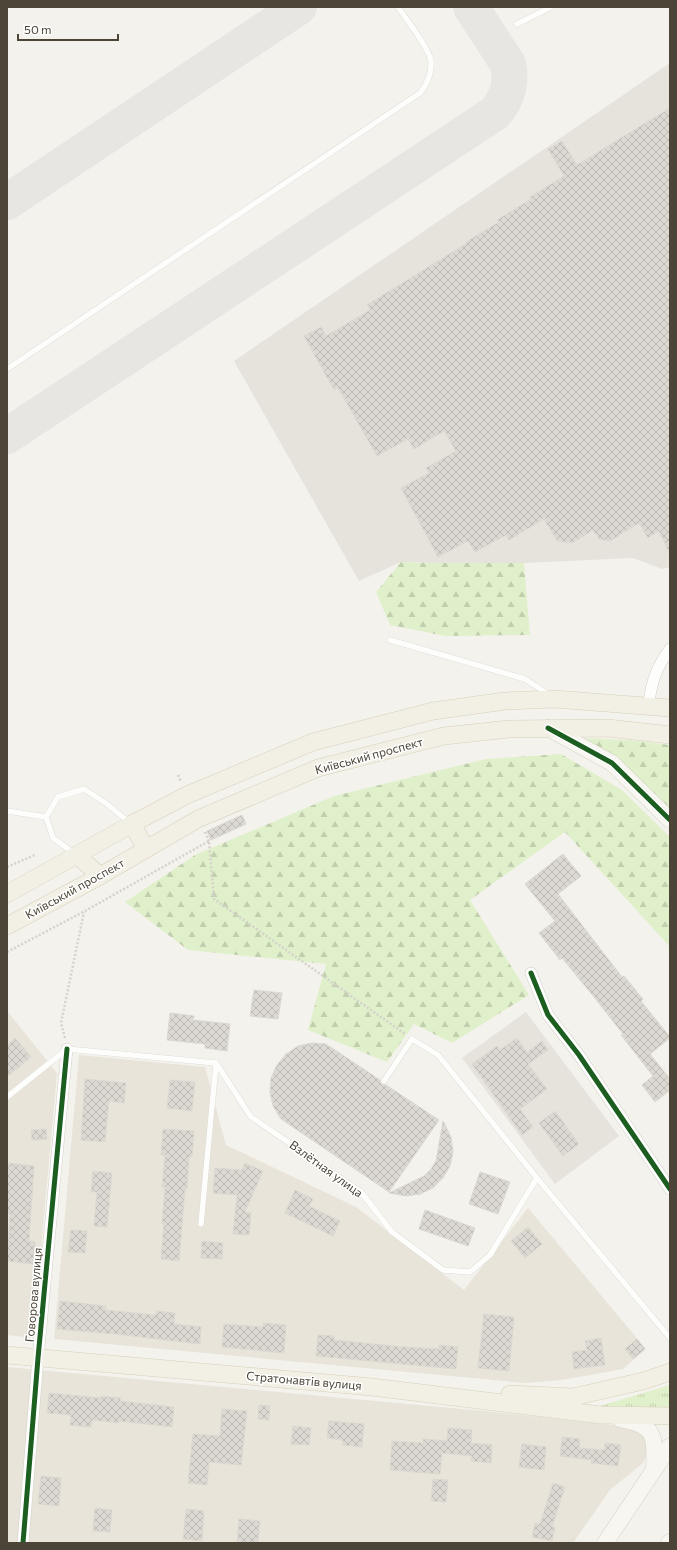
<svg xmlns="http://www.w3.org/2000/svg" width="677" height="1550" font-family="Commissioner,sans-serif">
<defs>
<pattern id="grass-tufts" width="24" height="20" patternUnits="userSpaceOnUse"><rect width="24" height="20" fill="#e0f0cb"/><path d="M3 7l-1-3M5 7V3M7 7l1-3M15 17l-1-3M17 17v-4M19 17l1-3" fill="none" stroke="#c2cfaf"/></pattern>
<pattern id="forest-firs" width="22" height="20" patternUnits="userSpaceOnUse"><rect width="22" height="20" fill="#e0f0cb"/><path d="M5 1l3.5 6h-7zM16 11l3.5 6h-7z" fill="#c2cfaf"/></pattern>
<pattern id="building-cross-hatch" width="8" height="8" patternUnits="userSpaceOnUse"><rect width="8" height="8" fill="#dcd9d3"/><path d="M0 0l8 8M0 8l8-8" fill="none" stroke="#bebbb6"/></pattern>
</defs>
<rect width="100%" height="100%" fill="#f4f2ed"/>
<g fill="#e8e4da">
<polygon points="7,1011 57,1073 33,1338 7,1335"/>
<polygon points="79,1055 205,1067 226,1145 356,1207 464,1290 528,1208 646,1349 623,1369 562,1380 525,1383 54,1339"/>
<polygon points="7,1367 484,1411 631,1427 642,1433 647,1441 648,1452 643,1463 610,1490 573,1543 7,1543"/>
</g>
<g fill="#e6e2dc">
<polygon points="670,63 670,567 662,569 633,558 524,563 433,563 401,562 359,581 234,361"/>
<polygon points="526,1012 619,1136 555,1184 462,1058"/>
</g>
<polygon fill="url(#grass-tufts)" points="670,1385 670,1409 600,1406"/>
<g fill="url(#forest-firs)">
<polygon points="401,562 433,563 524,563 530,635 445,636 390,625 376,592"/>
<polygon points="579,738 630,740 670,745 670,814"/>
<polygon points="561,754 622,790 670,837 670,947 565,832 470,900 529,995 452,1043 414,1024 387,1062 308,1030 326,964 188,950 125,902 195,855 334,796 486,759"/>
</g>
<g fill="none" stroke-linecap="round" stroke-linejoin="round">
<g stroke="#e7e6e3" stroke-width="36">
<polyline points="7,202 299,7"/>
<path d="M 7,436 L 495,113 C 508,98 512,83 508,64 L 471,7"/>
</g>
</g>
<g fill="url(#building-cross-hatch)" stroke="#dcd9d2">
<polygon points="670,108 670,554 659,531 648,538 639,523 610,541 599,539 593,530 572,543 557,541 544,519 509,540 506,535 475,552 468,541 438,557 401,488 429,473 426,468 456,451 444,431 414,449 408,439 377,456 338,388 334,390 304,336 321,327 326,336 370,310 367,305 467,243 466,242 499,222 497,220 531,199 530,197 564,176 548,149 562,141 577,165"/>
<polygon points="242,815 246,824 211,840 207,831"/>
<polygon points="563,854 581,876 558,894 622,977 624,976 643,999 641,1001 670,1037 670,1038 650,1054 670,1079 670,1090 655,1102 642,1085 653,1076 621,1035 623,1034 590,992 562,958 560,960 539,933 555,921 525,884"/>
<polygon points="254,990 282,993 278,1019 250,1016"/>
<polygon points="170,1013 194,1016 193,1020 230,1024 227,1051 205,1048 205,1044 167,1040"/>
<polygon points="15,1038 31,1057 7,1077 7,1045"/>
<polygon points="517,1038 527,1052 542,1041 548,1050 528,1064 547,1089 520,1109 533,1127 522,1135 472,1064 497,1046 500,1050"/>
<polygon points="312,1043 326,1044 380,1080 381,1084 386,1085 439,1120 389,1192 281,1119 273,1106 270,1092 271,1078 277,1065 286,1054 298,1046"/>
<polygon points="85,1079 126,1083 124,1103 109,1101 105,1142 81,1140"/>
<polygon points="170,1080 195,1082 192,1111 167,1108"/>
<polygon points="555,1111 579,1144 563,1156 539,1123"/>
<polygon points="443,1121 451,1137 453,1152 450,1166 443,1178 433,1188 420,1194 406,1196 389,1193 424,1176 431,1169 436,1161"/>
<polygon points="46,1129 47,1139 32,1140 31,1130"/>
<polygon points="163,1129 194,1131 192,1157 189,1157 187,1189 185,1189 179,1261 161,1259 164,1224 162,1224 165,1187 162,1187 165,1155 161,1155"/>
<polygon points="9,1163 34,1166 29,1241 35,1242 33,1264 7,1261 10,1214 7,1214 7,1177"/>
<polygon points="245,1163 263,1171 245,1212 251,1213 249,1235 233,1234 237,1195 213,1193 215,1168 242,1170"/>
<polygon points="93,1171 112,1173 107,1227 94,1226 97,1192 91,1192"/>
<polygon points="480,1172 510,1182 498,1214 469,1204"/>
<polygon points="295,1190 313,1199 309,1206 340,1221 333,1236 285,1213"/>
<polygon points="425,1210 475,1228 468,1246 419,1229"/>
<polygon points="528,1227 542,1244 525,1258 511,1241"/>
<polygon points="71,1230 87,1231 85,1253 68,1252"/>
<polygon points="202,1241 223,1243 222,1259 201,1258"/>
<polygon points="60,1301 106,1306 105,1310 156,1315 157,1311 175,1313 174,1324 201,1327 200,1344 115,1334 57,1329"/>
<polygon points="484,1314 514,1317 509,1371 478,1368"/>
<polygon points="263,1323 286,1325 284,1353 222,1347 224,1324 263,1327"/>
<polygon points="318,1335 334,1336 334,1340 404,1347 439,1349 439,1345 458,1347 456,1369 316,1356"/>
<polygon points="601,1338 605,1365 574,1369 572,1352 587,1350 585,1341"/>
<polygon points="637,1339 645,1349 633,1359 625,1349"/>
<polygon points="49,1393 101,1398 101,1396 121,1398 120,1401 174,1407 172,1427 119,1421 118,1423 92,1420 91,1427 70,1425 71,1415 47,1413"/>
<polygon points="259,1405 270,1406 269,1420 258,1419"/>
<polygon points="222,1409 247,1411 241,1465 209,1462 207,1485 188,1483 193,1434 220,1436"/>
<polygon points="329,1421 364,1424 362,1447 342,1445 343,1440 327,1438"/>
<polygon points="293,1426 311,1428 309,1445 291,1444"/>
<polygon points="448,1428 472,1430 471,1443 492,1445 491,1463 471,1461 472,1456 442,1453 440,1474 390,1470 392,1441 423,1443 423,1439 447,1441"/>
<polygon points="562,1437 580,1439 579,1448 605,1450 605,1443 621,1445 618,1466 591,1463 592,1460 560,1456"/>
<polygon points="522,1444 546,1447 544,1470 519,1467"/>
<polygon points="41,1476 61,1478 59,1506 38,1504"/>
<polygon points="433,1479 448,1480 446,1502 431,1501"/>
<polygon points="553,1483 565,1487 552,1527 555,1527 552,1541 532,1537 535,1523 540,1524"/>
<polygon points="95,1508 112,1510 110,1532 93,1531"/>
<polygon points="186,1509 204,1511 202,1541 183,1539"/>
<polygon points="239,1519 260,1521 258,1543 237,1543"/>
</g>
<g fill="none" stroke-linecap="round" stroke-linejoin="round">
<g stroke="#d2d0ca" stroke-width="6">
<g id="lane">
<polyline points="517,24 551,7"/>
<path d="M 7,369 L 420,93 C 427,84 432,73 431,61 C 429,48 406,19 398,7"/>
<polyline points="390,640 525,679 548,694"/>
<polyline points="7,811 46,817 58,797 84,789 107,804 130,823"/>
<polyline points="46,817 53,838 75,854"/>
<polyline points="216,1063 251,1117 361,1192 392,1232 443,1270 470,1272 490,1255 537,1178"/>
<polyline points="384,1081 412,1039 438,1055 537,1178 670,1338"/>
<polyline points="7,1097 67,1049 216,1063"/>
<polyline points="201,1224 216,1064"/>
</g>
</g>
<g stroke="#d2d0ca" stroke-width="12">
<g id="street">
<path d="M 648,706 C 652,682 655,669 670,649"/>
<polyline points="531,973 548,1015 579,1055 670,1189"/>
<polyline points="23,1543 38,1358 67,1049"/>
</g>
</g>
<g stroke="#d4d0c3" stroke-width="17">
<g id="secondary">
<polyline points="548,728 612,763 670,820"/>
<path d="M 620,1419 C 657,1425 655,1437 654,1470"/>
<polyline points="605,1543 670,1446"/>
<polyline points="669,1543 670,1542"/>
</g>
</g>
<g stroke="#d8d0b9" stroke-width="18">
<g id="primary">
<polyline points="132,824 146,849"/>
<polyline points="77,855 100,876"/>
<polyline points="7,894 132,824 187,795 313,742 433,711 505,701 555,699 670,708"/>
<polyline points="7,926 100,876 198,819 318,768 444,736 509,729 608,728 670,735"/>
<polyline points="7,1355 372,1387 601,1415 670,1416"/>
<polyline points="510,1394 573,1397 643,1381 670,1372"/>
</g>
</g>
<g stroke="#d4d2cb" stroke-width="2.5" stroke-dasharray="2 2" stroke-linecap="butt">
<polyline points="178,775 181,782"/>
<polyline points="205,832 209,841"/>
<polyline points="7,867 35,855"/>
<polyline points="7,952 85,911 209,841 214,899 405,1034"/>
<polyline points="65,1038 61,1023 84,912"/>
</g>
<use href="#lane" stroke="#fdfdfc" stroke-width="5.5"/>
<use href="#street" stroke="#fdfdfc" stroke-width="11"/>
<use href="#secondary" stroke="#f7f6f1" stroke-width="16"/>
<use href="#primary" stroke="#f2efe5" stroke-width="17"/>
<g stroke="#fff" stroke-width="8">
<g id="cycleway">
<polyline points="548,728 612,763 670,820"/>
<polyline points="531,973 548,1015 579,1055 670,1189"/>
<polyline points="23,1543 38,1358 67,1049"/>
</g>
</g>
<use href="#cycleway" stroke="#1b5e20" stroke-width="5"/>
</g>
<g text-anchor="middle" stroke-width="3" stroke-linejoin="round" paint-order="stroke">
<g font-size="12" fill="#4c4437" stroke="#fff">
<text transform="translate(369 756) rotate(-15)" y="4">Київський проспект</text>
<text transform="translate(75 889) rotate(-29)" y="4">Київський проспект</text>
<text transform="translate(326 1169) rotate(36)" y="4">Взлётная улица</text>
<text transform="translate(34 1295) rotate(-85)" y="4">Говорова вулиця</text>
<text transform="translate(304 1381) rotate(5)" y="4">Стратонавтів вулиця</text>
</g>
</g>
<rect width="677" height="1550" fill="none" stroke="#4c4437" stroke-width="16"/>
<path d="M18 34v6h100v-6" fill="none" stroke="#4c4437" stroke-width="2"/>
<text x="24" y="34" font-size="12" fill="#4c4437" stroke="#ffffff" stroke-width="3" paint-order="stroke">50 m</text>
</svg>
